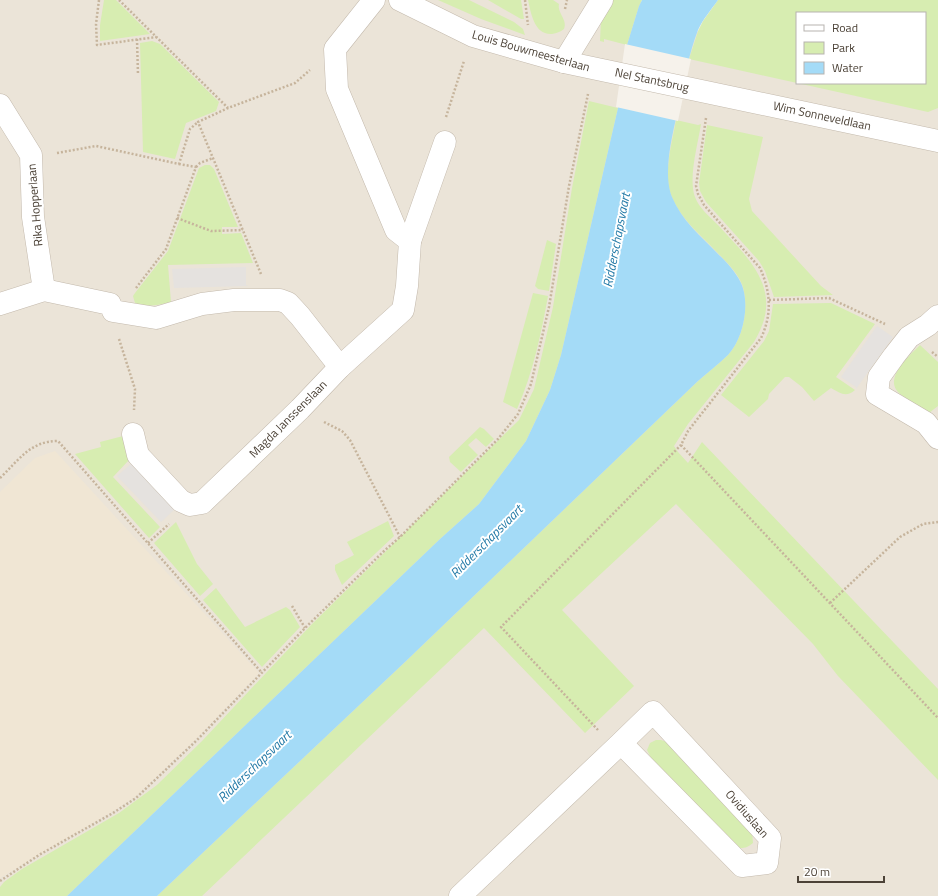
<svg xmlns="http://www.w3.org/2000/svg" width="938" height="896" font-family="'Titillium Web',sans-serif">
<rect width="100%" height="100%" fill="#f6f2eb"/>
<polygon fill="#ebe4d8" points="0,0 636,0 797,83 938,97 938,896 0,896"/>
<polygon fill="#f0e6d4" points="55,451 259,673 196,739 135,797 112,812 0,878 0,492 35,458"/>
<g fill="#d7edb1" fill-rule="evenodd">
<polygon points="104,0 116,0 150,34 100,41 100,25"/>
<polygon points="438,0 469,0 514,22 523,29 525,35 481,19"/>
<polygon points="488,0 521,0 524,19 521,19"/>
<path d="M 528,0 L 553,0 L 559,4 C 557,13 568,20 564,29 C 560,32 557,33 552,34 C 534,35 531,13 528,0 Z"/>
<polygon points="610,0 642,0 639,6 627,45 604,39 604,42 600,41 601,19"/>
<path d="M 718,0 L 938,0 L 938,108 L 928,112 L 689,59 L 698,31 L 703,21 ZM 797,13 L 925,13 L 925,83 L 797,83 Z"/>
<polygon points="152,41 160,44 219,102 216,111 186,123 175,159 143,152 140,43"/>
<polygon points="589,101 618,108 561,355 550,390 526,441 479,504 440,539 67,896 0,896 0,887 4,882 22,869 119,813 157,785 202,741 312,624 519,420 534,389 540,363 553,307 572,188"/>
<path d="M 676,120 L 698,125 L 701,124 C 698,144 688,178 695,197 C 699,208 710,217 718,225 C 751,261 785,291 754,342 L 688,424 L 674,446 L 678,452 L 688,463 L 702,442 L 938,689 L 938,780 L 838,676 L 813,644 L 676,504 L 562,610 L 634,686 L 585,733 L 484,628 L 202,896 L 157,896 L 405,662 L 698,381 C 708,372 719,364 728,355 C 744,338 751,301 740,280 C 733,267 720,256 710,245 C 695,230 679,216 671,195 C 663,173 672,143 676,120 Z"/>
<polygon points="707,125 763,137 749,199 752,211 821,286 833,295 774,297 765,271 759,261 706,202 700,191 699,183"/>
<path d="M 205,165 L 210,165 L 214,169 L 238,227 L 222,227 L 222,234 L 241,233 L 253,263 L 168,265 L 171,302 C 160,305 146,308 135,303 L 133,296 L 135,293 L 168,251 L 199,168 Z"/>
<polygon points="547,240 556,244 549,291 538,289 535,286"/>
<path d="M 533,293 L 548,296 C 541,334 533,373 517,409 L 503,402 Z"/>
<path d="M 831,303 L 875,324 L 836,377 L 855,390 C 846,398 840,393 831,388 L 814,401 L 802,387 L 789,377 L 785,377 L 769,394 L 768,399 L 749,417 L 721,395 L 764,341 L 769,331 L 773,304 Z"/>
<path d="M 920,345 L 938,362 L 938,406 L 929,413 C 920,407 909,401 900,394 C 882,379 909,356 920,345 Z"/>
<polygon points="480,427 484,429 494,439 486,447 476,438 468,445 478,455 461,472 450,462 449,457"/>
<polygon points="127,435 129,460 113,477 160,527 149,538 75,454 101,447 100,442"/>
<polygon points="388,521 394,536 342,585 335,570 335,565 354,555 347,542"/>
<polygon points="176,522 197,564 213,584 200,596 154,543"/>
<polygon points="216,588 245,627 286,607 290,610 300,627 262,667 203,600"/>
<path d="M 656,740 L 661,740 L 667,742 L 752,831 L 753,843 C 748,847 746,848 740,848 L 651,758 L 647,750 L 650,743 Z"/>
</g>
<g fill="#e5e2df">
<polygon points="246,267 246,285 248,286 174,288 172,269"/>
<polygon points="877,326 893,337 856,389 856,387 841,377"/>
<polygon points="131,464 174,510 161,522 117,476"/>
</g>
<path fill="#a4dbf7" d="M 642,0 L 718,0 C 711,10 703,19 698,30 C 689,53 685,77 680,101 C 675,124 668,149 668,173 C 668,180 669,190 672,197 C 682,221 701,236 719,255 C 726,261 736,273 740,281 C 751,301 744,338 728,355 C 719,364 708,372 698,381 L 405,662 L 157,896 L 67,896 L 440,539 L 479,504 L 526,441 L 550,390 L 561,355 L 618,108 L 627,45 L 639,6 Z"/>
<polygon fill="#f6f2eb" points="625,44 691,59 678,121 616,107"/>
<g fill="none" stroke-linecap="round" stroke-linejoin="round">
<g stroke="#c3b9ac" stroke-width="23">
<g id="minor">
<polyline points="400,0 473,36 564,62 938,141"/>
<polyline points="564,62 602,0"/>
<polyline points="0,105 31,155 33,217 44,290"/>
<polyline points="410,241 445,142"/>
<polyline points="0,304 44,290 110,304 113,311 156,318 202,304 234,300 280,300 288,303 300,316 340,367"/>
<polyline points="938,316 928,325 909,337 894,356 879,377 877,394 926,423 938,438"/>
<polyline points="133,434 138,455 181,501 190,505 202,503 300,409 340,367 403,310 407,286 410,241 396,230 337,89 335,49 374,0"/>
<polyline points="460,896 621,743 742,866 767,863 770,838 653,712 621,743"/>
</g>
</g>
<g stroke="#c6b49c" stroke-width="2.5" stroke-dasharray="2 2" stroke-linecap="butt">
<polyline points="99,0 96,24 97,45 156,37"/>
<polyline points="119,0 228,108"/>
<polyline points="525,0 528,25"/>
<polyline points="565,9 567,0"/>
<polyline points="137,39 138,75"/>
<polyline points="446,117 464,61"/>
<path d="M 706,118 L 696,186 L 698,194 L 704,205 L 760,268 C 771,292 772,315 761,338 L 688,431 L 681,445 L 938,718"/>
<polyline points="57,153 96,146 179,164 190,129 198,122"/>
<polyline points="196,167 200,163 213,158"/>
<polyline points="177,218 211,231 243,230"/>
<polyline points="261,274 198,122 228,108 295,83 310,70"/>
<polyline points="136,288 166,249 196,167 179,164"/>
<polyline points="769,300 829,298 885,324"/>
<polyline points="119,339 135,389 134,410"/>
<polyline points="932,352 938,357"/>
<polyline points="324,422 342,431 350,440 400,537"/>
<path d="M 0,478 C 19,460 30,441 58,441 L 262,673"/>
<polyline points="148,543 169,524"/>
<polyline points="830,603 900,537 923,524 938,522"/>
<polyline points="292,606 305,628"/>
<polyline points="598,730 501,627 681,445"/>
<polyline points="0,881 39,855 113,813 136,798 197,740 305,628 384,551 400,537 498,439 518,414 531,384 549,307 569,186 588,94"/>
</g>
<use href="#minor" stroke="#fff" stroke-width="22"/>
</g>
<g text-anchor="middle" stroke-width="4" stroke-linejoin="round" paint-order="stroke">
<g font-size="12" fill="#4c4237" stroke="#fff">
<text transform="translate(531 51) rotate(16)" y="4">Louis Bouwmeesterlaan</text>
<text transform="translate(652 80) rotate(12)" y="4">Nel Stantsbrug</text>
<text transform="translate(822 116) rotate(12)" y="4">Wim Sonneveldlaan</text>
<text transform="translate(35 205) rotate(-95)" y="4">Rika Hopperlaan</text>
<text transform="translate(288 419) rotate(-45)" y="4">Magda Janssenslaan</text>
<text transform="translate(747 814) rotate(49)" y="4">Ovidiuslaan</text>
</g>
<g font-size="13" font-style="italic" fill="#237aa7" stroke="#fff">
<text transform="translate(616 240) rotate(-79)" y="5">Ridderschapsvaart</text>
<text transform="translate(486 541) rotate(-45)" y="5">Ridderschapsvaart</text>
<text transform="translate(254 766) rotate(-44)" y="5">Ridderschapsvaart</text>
</g>
</g>
<rect x="796" y="12" width="130" height="72" fill="#ffffff" stroke="#b7b3af"/>
<rect x="804" y="25" width="20" height="6" fill="#ffffff" stroke="#b7b3af"/>
<text x="832" y="32" font-size="12" fill="#4c4237">Road</text>
<rect x="804" y="42" width="20" height="12" fill="#d7edb1" stroke="#b7b3af"/>
<text x="832" y="52" font-size="12" fill="#4c4237">Park</text>
<rect x="804" y="62" width="20" height="12" fill="#a4dbf7" stroke="#b7b3af"/>
<text x="832" y="72" font-size="12" fill="#4c4237">Water</text>
<path d="M798 876v6h86v-6" fill="none" stroke="#4c4237" stroke-width="2"/>
<text x="804" y="876" font-size="12" fill="#4c4237" stroke="#ffffff" stroke-width="3" paint-order="stroke">20 m</text>
</svg>
